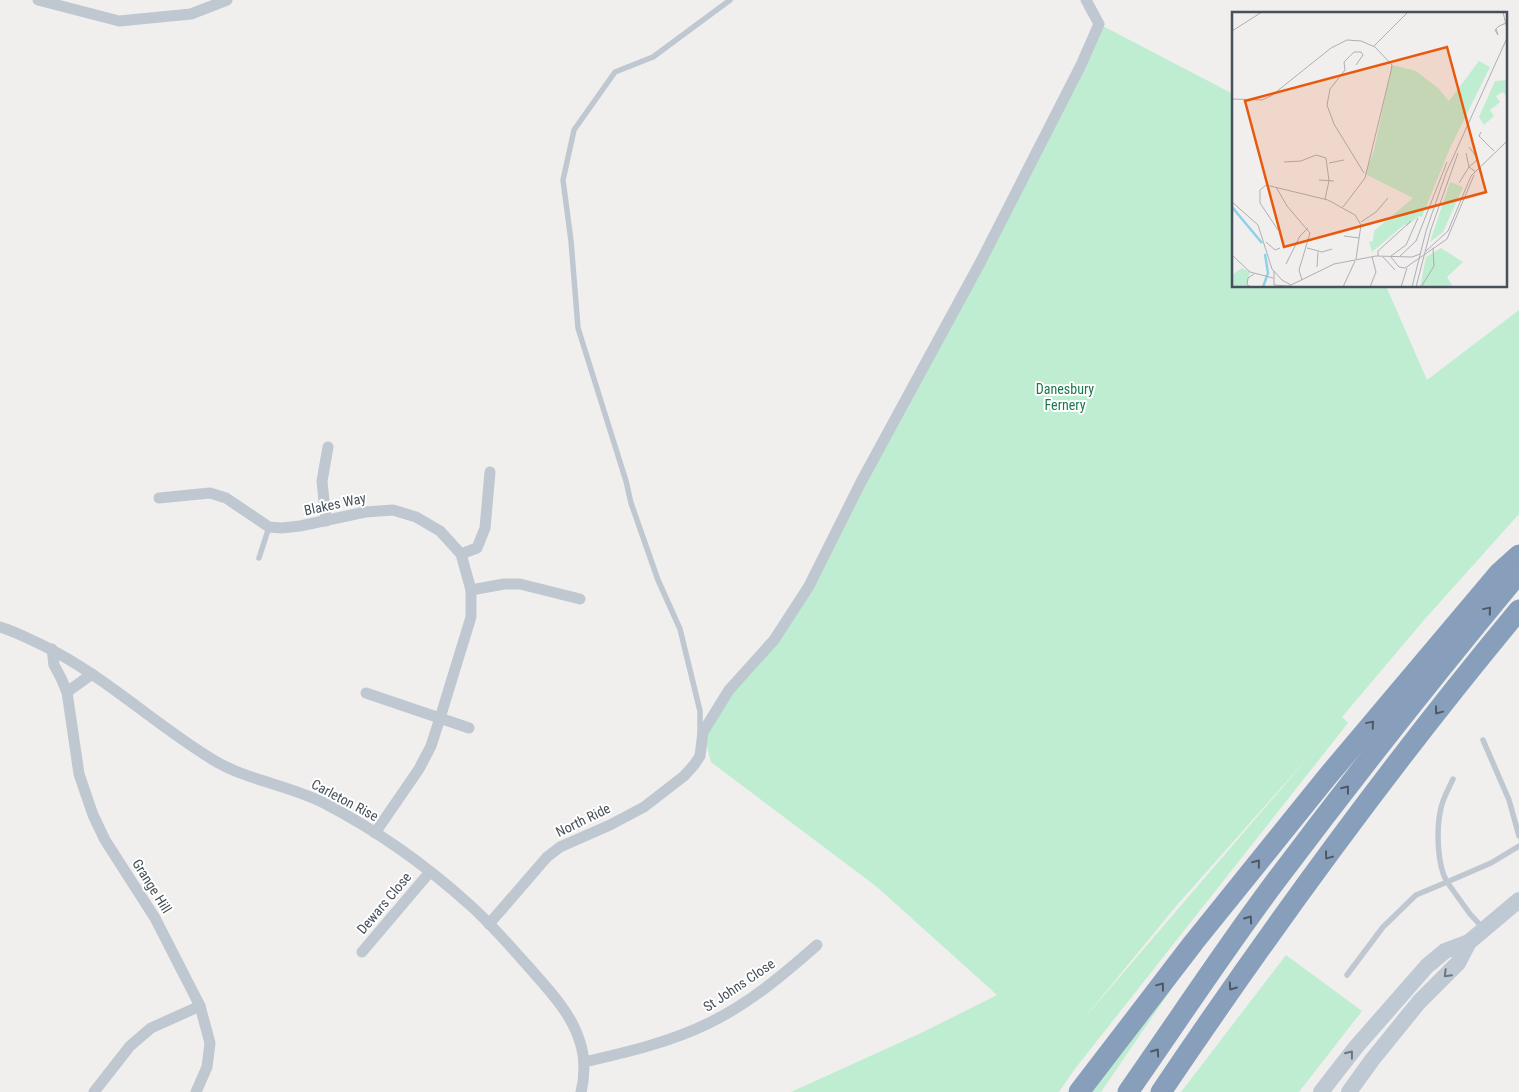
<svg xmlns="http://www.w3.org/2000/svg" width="1519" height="1092" font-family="'Roboto Condensed',sans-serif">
<rect width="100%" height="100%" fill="#f1eeee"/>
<g fill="#beedd2" fill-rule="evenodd">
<path d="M 1099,24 L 1233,94 L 1233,286 L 1386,286 L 1427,380 L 1519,310 L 1519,514 L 1424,620 L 1342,717 L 1348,723 L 1074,1070 L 1059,1092 L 791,1092 L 921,1033 L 997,995 L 877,887 L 711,762 L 703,732 L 809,586 ZM 1312,753 L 1081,1022 L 1177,905 Z"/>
<polygon points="1196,953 1101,1092 1089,1092"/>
<polygon points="1286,955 1362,1011 1299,1092 1181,1092"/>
</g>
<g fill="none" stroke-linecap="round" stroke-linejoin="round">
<g stroke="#bfc8d0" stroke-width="5.5">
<polyline points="259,558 269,527"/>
<polyline points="700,733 700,711 680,629 658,580 631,503 626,481 578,328 571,241 563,180 574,130 615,72 653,57 730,0"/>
<polyline points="1483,740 1509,800 1519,836"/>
<polyline points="1482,927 1470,914 1447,882 1491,863 1519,846"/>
<path d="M 1347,975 L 1383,927 L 1416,895 L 1447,882 C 1437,865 1436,828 1441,808 C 1443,798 1449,788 1453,779"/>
</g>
<g stroke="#bfc8d0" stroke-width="11">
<polyline points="38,0 119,21 191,14 227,0"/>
<polyline points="159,498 210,493 226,498 269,527 281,528 300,526 365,512 393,510 416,517 440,531 461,554 471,590 471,617 440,718 431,746 419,769 375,833"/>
<polyline points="326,521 322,481 328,447"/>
<polyline points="461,554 477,548 485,528 490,472"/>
<polyline points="471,590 504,584 520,584 580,599"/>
<path d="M 0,627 C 14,631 27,638 40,644 C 103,674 155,725 215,761 C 249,781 289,785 324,803 C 376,830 427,866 471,906 C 491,924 509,945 527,965 C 547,988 571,1012 580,1042 C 585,1057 585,1077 581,1092"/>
<polyline points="52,649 54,665 61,678 67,692 79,774 93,815 105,840 155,918 200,1006 210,1043 207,1067 196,1092"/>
<polyline points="67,692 92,674"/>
<polyline points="366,693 469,728"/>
<polyline points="489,924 547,857 560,847 610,825 644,807 684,776 694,765 700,756 703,732 729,690 774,640 809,586 861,482 980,263 1081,65 1099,24 1086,0"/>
<polyline points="362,952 429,873"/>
<path d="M 584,1062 C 624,1053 671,1042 709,1023 C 749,1004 784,974 817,945"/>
<polyline points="94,1092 130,1046 151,1028 200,1006"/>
</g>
<g stroke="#bfc9d4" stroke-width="16">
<polyline points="1321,1092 1356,1047 1427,966 1445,951 1469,942 1519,900"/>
<polyline points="1349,1092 1372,1060 1419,1002 1458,963 1469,942"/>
</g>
<g stroke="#889fbb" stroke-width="21">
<polyline points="1079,1092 1194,942 1327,777 1499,573 1519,555"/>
<path d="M 1128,1092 C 1177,1022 1224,950 1275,882 C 1354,777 1435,674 1519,573"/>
<path d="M 1161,1092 C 1273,926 1391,764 1519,610"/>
</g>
</g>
<defs><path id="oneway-chevron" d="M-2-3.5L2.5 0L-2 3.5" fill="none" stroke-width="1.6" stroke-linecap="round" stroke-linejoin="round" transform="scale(1.25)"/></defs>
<g stroke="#4e5965">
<use href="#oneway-chevron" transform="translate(1488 610) rotate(-50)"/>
<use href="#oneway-chevron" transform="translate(1438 711) rotate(127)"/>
<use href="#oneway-chevron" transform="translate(1371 724) rotate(-50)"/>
<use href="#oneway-chevron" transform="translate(1346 789) rotate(-52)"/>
<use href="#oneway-chevron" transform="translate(1328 856) rotate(127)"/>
<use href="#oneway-chevron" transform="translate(1257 863) rotate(-51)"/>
<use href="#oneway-chevron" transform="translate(1249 919) rotate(-55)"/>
<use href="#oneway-chevron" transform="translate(1161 986) rotate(-53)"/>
<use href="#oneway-chevron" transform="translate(1232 987) rotate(125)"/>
<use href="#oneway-chevron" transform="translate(1156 1052) rotate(-55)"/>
</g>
<g stroke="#6b757f">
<use href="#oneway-chevron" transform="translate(1447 974) rotate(135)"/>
<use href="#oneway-chevron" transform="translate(1350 1054) rotate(-52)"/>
</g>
<g text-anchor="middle" stroke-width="4" stroke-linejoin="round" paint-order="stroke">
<g font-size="14" fill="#1b794d" stroke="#fff">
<text x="1065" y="394">Danesbury<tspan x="1065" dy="16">Fernery</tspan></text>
</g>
<g font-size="14" fill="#47515b" stroke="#fff">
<text transform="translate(335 504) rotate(-12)" y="5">Blakes Way</text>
<text transform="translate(345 800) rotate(28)" y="5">Carleton Rise</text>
<text transform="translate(583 820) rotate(-26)" y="5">North Ride</text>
<text transform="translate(152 886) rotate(58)" y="5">Grange Hill</text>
<text transform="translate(384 903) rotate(-50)" y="5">Dewars Close</text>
<text transform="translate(739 985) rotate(-34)" y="5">St Johns Close</text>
</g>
</g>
<g transform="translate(1232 12)">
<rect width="275" height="275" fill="#f1eeee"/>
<path d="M 247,49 L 258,55 L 218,136 L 190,205 L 187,204 L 175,214 L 173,212 L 140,240 L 137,230 L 141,229 L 142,219 L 181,186 L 133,162 L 142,138 L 160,53 L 184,59 L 206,76 L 217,89 ZM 275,68 L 275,85 L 271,80 L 264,84 L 268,90 L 258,98 L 262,104 L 252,113 L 247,105 L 263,69 ZM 218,170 L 231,175 L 211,220 L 198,230 ZM 209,236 L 231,250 L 215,265 L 221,275 L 188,275 L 194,245 ZM 10,256 L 18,260 L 14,275 L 0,275 L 0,263 Z" fill="#beedd2"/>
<path fill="none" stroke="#8dd2e8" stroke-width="2.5" d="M 0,195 L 30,231M 31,275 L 36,261 L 33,242"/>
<path fill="none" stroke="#adafb3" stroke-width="1" d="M 271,0 L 275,17M 264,17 L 266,23 L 263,18 L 267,14 L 274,11M 0,19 L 30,0M 142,34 L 176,0M 124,53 L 131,43 L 129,40 L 122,40 L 112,50 L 113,58 L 98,77 L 95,93 L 102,112 L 132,161M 0,87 L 30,88 L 39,84 L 99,36 L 115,28 L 129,29 L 143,35 L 160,53 L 159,59 L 133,166 L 111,195M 249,120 L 247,124 L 262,139M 237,135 L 246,147 L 237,155 L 244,160M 52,150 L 69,149 L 84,143 L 94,146 L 97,169 L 93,187M 97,151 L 112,148M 87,168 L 102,169M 227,171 L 237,155 L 234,141M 44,175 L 55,194 L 78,221 L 67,258 L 70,268M 0,190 L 26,213 L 40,257 L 50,268 L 59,273M 129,210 L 144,200 L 156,186M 46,218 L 28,191 L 28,178 L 34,173 L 96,188 L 123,203 L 129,213 L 124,247M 112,224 L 127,226M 34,230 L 43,238 L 48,236M 75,236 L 90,240 L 100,237M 194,239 L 216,219 L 239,164 L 275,129M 0,243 L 18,260 L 41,266M 146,244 L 146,239 L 179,209M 159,244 L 174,233 L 186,206M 168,244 L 184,229 L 215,150M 151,245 L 163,258M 159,245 L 167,255 L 173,256 L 215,227 L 242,163M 54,252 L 68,224 L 76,216M 85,255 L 86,240M 42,259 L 42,273 L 57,274 L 102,252 L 144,244 L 180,245 L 188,242M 20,275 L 15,273 L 16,266 L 22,262M 111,275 L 123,249M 138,275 L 144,260 L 140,245M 169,275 L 175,256M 180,275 L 194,219 L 214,161 L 275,26M 184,275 L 199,217 L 226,141M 189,275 L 202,254 L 201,236"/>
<path fill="#e8590c" fill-opacity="0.15" stroke="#e8590c" stroke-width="2.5" d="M 215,35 L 254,180 L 52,235 L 13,89 Z"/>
<rect width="275" height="275" fill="none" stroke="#47515b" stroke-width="2.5"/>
</g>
</svg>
